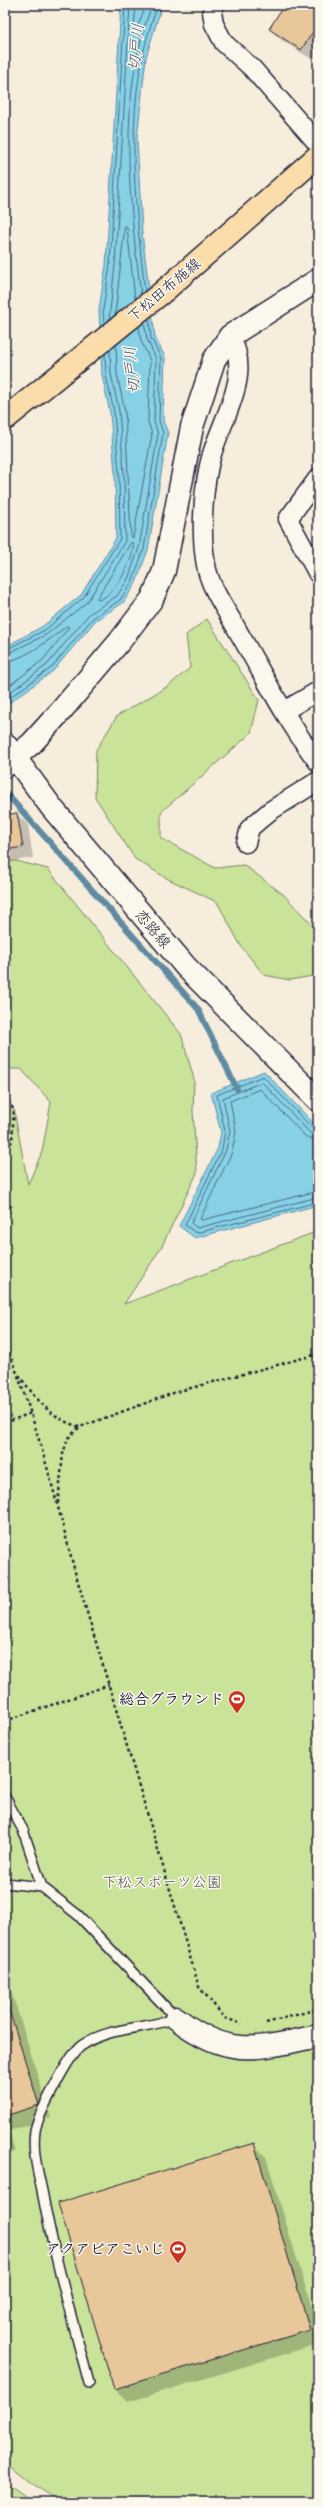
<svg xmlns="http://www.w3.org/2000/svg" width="323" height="2507" font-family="'Architects Daughter','Klee One',sans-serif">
<rect width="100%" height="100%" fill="#f7eddc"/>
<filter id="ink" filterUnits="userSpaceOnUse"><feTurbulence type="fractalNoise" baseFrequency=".025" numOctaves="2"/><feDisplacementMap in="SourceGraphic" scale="8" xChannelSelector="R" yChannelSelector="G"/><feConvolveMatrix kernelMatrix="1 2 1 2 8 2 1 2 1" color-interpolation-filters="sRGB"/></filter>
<g filter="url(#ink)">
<g fill="#c9e399" stroke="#76826a">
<polygon points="207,619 259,700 251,733 161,812 161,838 215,868 244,865 284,895 318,931 318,975 290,980 264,975 241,946 217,902 168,879 135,859 95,797 96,750 117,716 168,686 190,668 186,635"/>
<polygon points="16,861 48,869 181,1034 194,1079 193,1111 197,1173 161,1248 124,1304 318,1231 318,2502 61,2502 35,2486 5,2462 5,1096 14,1110 28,1184 42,1152 51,1102 21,1069 5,1069 5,862"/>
<polygon points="5,2482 34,2502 5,2502"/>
</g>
<g fill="#87d1e7" stroke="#5f8ba2">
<polygon points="121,5 162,5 146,57 137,139 142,233 155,337 165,357 163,421 168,433 148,550 136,583 123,603 96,620 53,671 5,706 5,647 43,626 81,595 116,538 115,473 110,413 102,375 99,309 106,265"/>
<polygon points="264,1071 318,1128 318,1205 195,1238 179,1226 218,1148 221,1132 211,1093"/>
</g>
<g fill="#0003">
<polygon points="286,5 318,5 318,52 313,60 281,40 270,29"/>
<polygon points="17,814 28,825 33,858 5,862 5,816"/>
<polygon points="5,1971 51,2118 9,2131 15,2152 5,2155"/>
<polygon points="253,2144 266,2157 318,2328 318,2344 128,2402 115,2389"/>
</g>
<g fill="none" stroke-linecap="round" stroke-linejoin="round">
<g stroke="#4a6880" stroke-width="1">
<polyline points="136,5 134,26 137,28 146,5"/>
<path d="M 145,291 C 134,198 122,94 158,5"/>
<path d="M 141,294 C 129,202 117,94 152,5"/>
<polyline points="115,315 125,225 127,227 135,299"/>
<polyline points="109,320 115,265 130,5"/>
<polyline points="104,324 103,309 110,265 125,5"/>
<polyline points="116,345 117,374 125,412 131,536 133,538 152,434 148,422 150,360 141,341 139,327"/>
<path d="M 133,543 C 136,558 114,597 98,600 L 97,598 L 130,544 Z"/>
<polyline points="5,650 45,630 83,598 120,539 119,473 114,412 106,375 105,354"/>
<polyline points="5,655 47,634 87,602 125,541 124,473 119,411 111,374 110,350"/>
<path d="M 5,661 C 23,661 53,637 67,626 L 69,627 L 43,660 L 5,689"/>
<polyline points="5,696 47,665 89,614 117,596 128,579 139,548 158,434 154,422 156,359 147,339 144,322"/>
<polyline points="5,701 51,668 93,618 120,600 132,582 144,549 163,433 159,421 161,358 151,338 149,319"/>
<polyline points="318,1130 313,1129 263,1076 217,1095 225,1131 222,1149 185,1225 196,1233 318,1202"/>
<polyline points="318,1135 310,1133 262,1082 223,1098 230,1131 226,1150 191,1223 197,1228 318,1197"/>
<polyline points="318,1141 306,1137 260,1089 230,1101 236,1131 232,1152 200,1219 202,1220 318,1191"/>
</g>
<polyline stroke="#5f8ba2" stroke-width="6" points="5,792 198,1009 237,1089"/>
</g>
<g fill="#e8c79a" stroke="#22223b">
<polygon points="284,5 318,5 318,24 301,50 269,29"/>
<polygon points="17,813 23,847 5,850 5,815"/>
<polygon points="5,1997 39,2105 5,2116"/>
<polygon points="254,2143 310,2330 114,2389 58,2203"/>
</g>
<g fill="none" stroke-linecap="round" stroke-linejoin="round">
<g stroke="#22223b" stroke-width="12">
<g id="service">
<polyline points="5,1797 23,1830 42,1887"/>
<path d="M 5,1883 L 42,1887 L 78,1915 L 176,2018 C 145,2030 109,2026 81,2046 C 69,2055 37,2117 35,2131 C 32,2151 38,2172 42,2191 C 54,2256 72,2319 89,2383"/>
</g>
</g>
<g stroke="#22223b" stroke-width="21">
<g id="minor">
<polyline points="215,5 212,12 214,24 224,43 252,68 318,144"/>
<path d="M 230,336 C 253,375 223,416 212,454 C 203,484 200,533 206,565 C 210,589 228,612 239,633 C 264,676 287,722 318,762"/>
<polyline points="318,478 288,519 318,574"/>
<polyline points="284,711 318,691"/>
<polyline points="246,843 250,828 270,811 318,781"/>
</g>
</g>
<g stroke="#22223b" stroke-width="25">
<g id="tertiary">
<polyline points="5,744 52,808 186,967 318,1100"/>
<polyline points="5,766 32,743 60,712 120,641 152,599 164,571 192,427 214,360 230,336 318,280"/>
<path d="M 176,2018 C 228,2059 258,2049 318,2036"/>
</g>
</g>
<g stroke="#22223b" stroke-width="25">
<polyline id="primary" points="5,419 164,291 318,156"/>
</g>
<g stroke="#22223b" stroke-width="2.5" stroke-dasharray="3 3" stroke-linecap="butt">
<polyline points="5,1096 14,1110 12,1141 5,1151"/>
<polyline points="5,1219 12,1203"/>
<path d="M 5,1342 C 35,1416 55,1495 75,1572 L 199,1987 L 225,2018 L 242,2024"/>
<path d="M 19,1375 C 36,1399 51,1419 80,1427"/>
<polyline points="5,1423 31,1413"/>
<polyline points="58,1503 63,1454 68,1438 80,1427 176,1392 318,1354"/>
<polyline points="5,1721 109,1685"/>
<polyline points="266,2023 318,2009"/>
</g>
<use href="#service" stroke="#fbf7ec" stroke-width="9"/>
<use href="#minor" stroke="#fbf7ec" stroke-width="18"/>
<use href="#tertiary" stroke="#fbf7ec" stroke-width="22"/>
<use href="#primary" stroke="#faddab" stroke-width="22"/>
</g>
</g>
<defs>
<g id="stadium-pin" transform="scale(0.9)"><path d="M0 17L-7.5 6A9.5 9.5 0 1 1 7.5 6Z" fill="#c8321e" stroke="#fbf7ec"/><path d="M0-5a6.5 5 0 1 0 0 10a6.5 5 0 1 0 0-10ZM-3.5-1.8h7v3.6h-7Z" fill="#fff"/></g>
</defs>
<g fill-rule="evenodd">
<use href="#stadium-pin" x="237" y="1699"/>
<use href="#stadium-pin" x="178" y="2249"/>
</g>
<g text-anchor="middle" stroke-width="3" stroke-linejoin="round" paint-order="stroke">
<g font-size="15" fill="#22223b" stroke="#fbf7ec">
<text transform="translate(164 290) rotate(-40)" y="5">下松田布施線</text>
<text transform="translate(153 929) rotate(49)" y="5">恋路線</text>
</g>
<g font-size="15" font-weight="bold" fill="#22223b" stroke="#fbf7ec" text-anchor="end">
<text x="224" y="1704">総合グラウンド</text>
<text x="165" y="2254">アクアピアこいじ</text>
</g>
<g font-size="15" fill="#4c5252" stroke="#fbf7ec">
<text x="162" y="1887">下松スポーツ公園</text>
</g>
<g font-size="16" font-style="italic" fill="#40576f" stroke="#fbf7ec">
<text transform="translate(135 47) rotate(-84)" y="6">切戸川</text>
<text transform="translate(131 370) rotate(-96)" y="6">切戸川</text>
</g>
</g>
<rect width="323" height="2507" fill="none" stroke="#fbf7ec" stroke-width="20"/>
<rect x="10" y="10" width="303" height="2487" fill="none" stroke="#22223b" stroke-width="1.5" filter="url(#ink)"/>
</svg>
